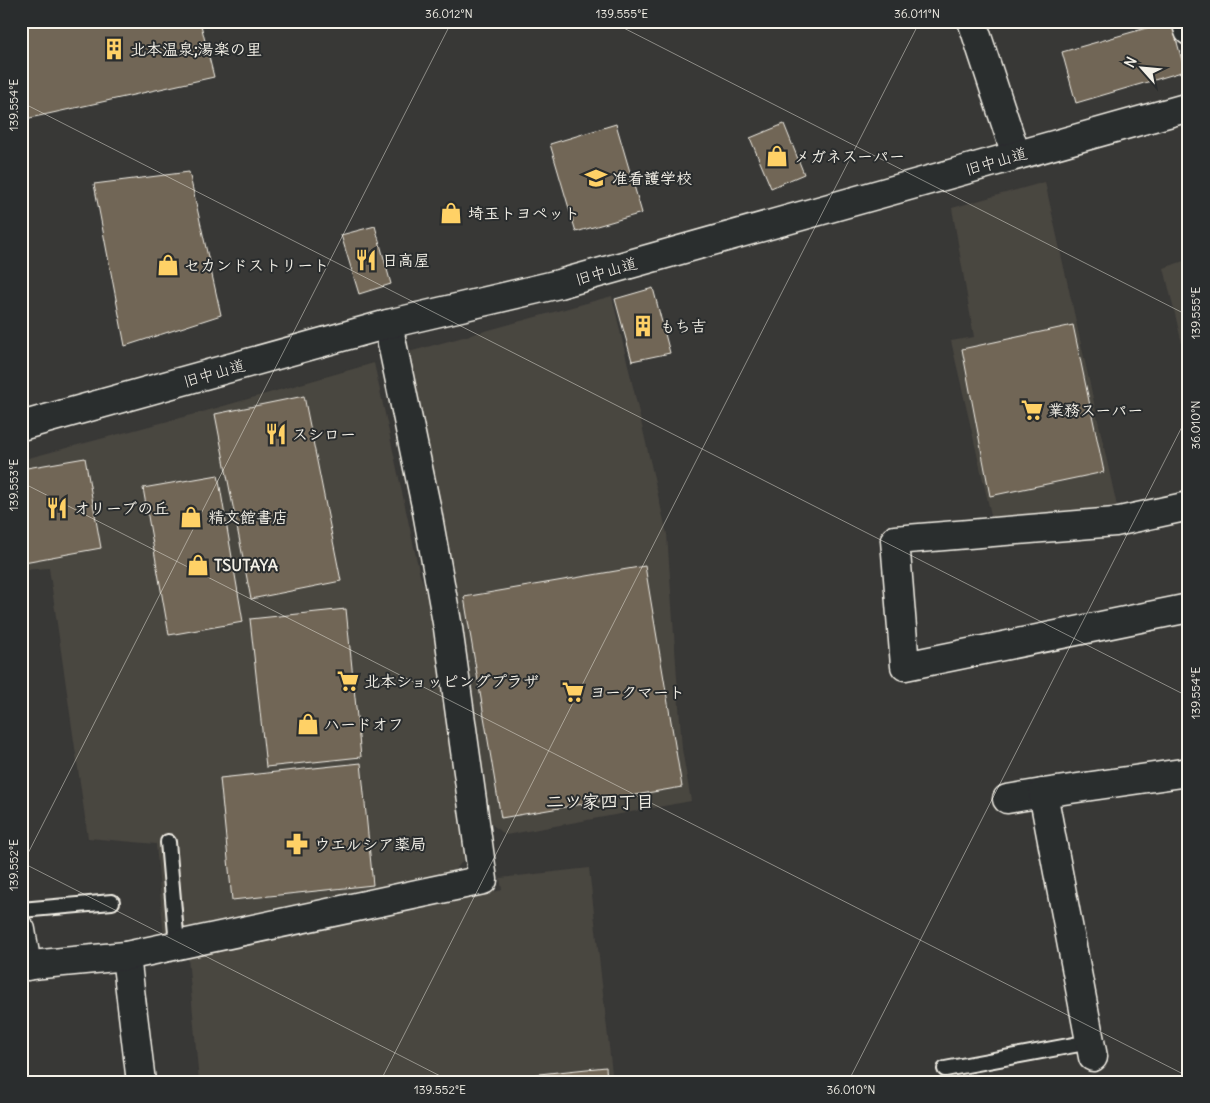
<svg xmlns="http://www.w3.org/2000/svg" width="1210" height="1103" font-family="Delius,'Klee One',sans-serif">
<rect width="100%" height="100%" fill="#383836"/>
<filter id="ink" filterUnits="userSpaceOnUse"><feTurbulence type="fractalNoise" baseFrequency=".02" numOctaves="2"/><feDisplacementMap in="SourceGraphic" scale="10" xChannelSelector="R" yChannelSelector="G"/><feConvolveMatrix kernelMatrix="1 2 1 2 8 2 1 2 1" color-interpolation-filters="sRGB"/></filter>
<g filter="url(#ink)">
<g fill="#494640">
<polygon points="1045,182 1117,506 992,519 951,341 974,337 952,208"/>
<polygon points="1189,259 1189,373 1164,268"/>
<polygon points="612,296 667,534 682,749 691,801 506,835 491,824 405,353"/>
<polygon points="374,363 420,575 430,600 468,853 455,871 186,929 186,934 164,939 156,844 88,838 49,568 22,570 21,460 206,411"/>
<polygon points="589,868 613,1082 199,1082 188,957 502,890 500,878"/>
</g>
<g fill="#716657" stroke="#f4f1e8">
<polygon points="21,21 200,21 214,77 21,120"/>
<polygon points="1171,21 1185,71 1076,103 1062,52"/>
<polygon points="616,124 642,213 576,232 550,144"/>
<polygon points="784,124 804,174 771,188 750,138"/>
<polygon points="189,172 221,315 125,346 94,184"/>
<polygon points="375,226 391,284 359,294 341,235"/>
<polygon points="653,288 670,353 632,361 615,299"/>
<polygon points="1073,325 1104,472 990,496 962,349"/>
<polygon points="304,396 341,581 251,599 215,414"/>
<polygon points="85,458 101,548 24,562 21,546 21,469"/>
<polygon points="218,475 243,622 169,635 143,488"/>
<polygon points="645,566 682,787 501,818 464,597"/>
<polygon points="346,609 361,757 266,767 250,619"/>
<polygon points="361,763 373,885 232,900 220,778"/>
<polygon points="606,1067 607,1082 463,1082"/>
</g>
<g fill="none" stroke-linecap="round" stroke-linejoin="round">
<g stroke="#f4f1e8" stroke-width="18">
<g id="lane">
<polyline points="168,842 177,945"/>
<polyline points="21,910 112,902"/>
<polyline points="945,1069 1090,1042"/>
</g>
</g>
<g stroke="#f4f1e8" stroke-width="31">
<g id="street">
<polyline points="972,21 1016,155"/>
<polyline points="1186,21 1189,31"/>
<polyline points="1189,506 1115,522 895,540 905,666 1189,608"/>
<polyline points="1007,799 1043,793"/>
<polyline points="21,930 27,966"/>
<polyline points="126,956 141,1082"/>
<polyline points="21,966 126,956 483,880 448,628 426,506 388,324"/>
<polyline points="1093,1057 1043,793 1189,772"/>
</g>
</g>
<g stroke="#f4f1e8" stroke-width="31">
<polyline id="secondary" points="21,426 388,324 559,284 1189,107"/>
</g>
<use href="#lane" stroke="#2a2d2e" stroke-width="14"/>
<use href="#street" stroke="#2a2d2e" stroke-width="28"/>
<use href="#secondary" stroke="#2a2d2e" stroke-width="28"/>
</g>
</g>
<path fill="none" stroke="#f4f1e8" stroke-width="1" stroke-opacity="0.45" d="M 610,21 L 1189,316M 21,102 L 1189,697M 21,482 L 1189,1077M 21,862 L 452,1082M 21,867 L 452,21M 380,1082 L 920,21M 848,1082 L 1189,413"/>
<defs>
<g id="building-bare" transform="scale(1.725)"><path d="M-4-6H4V6H1V3H-1V6H-4ZM-2.5-4.3h1.7v1.8h-1.7ZM.8-4.3h1.7v1.8H.8ZM-2.5-1h1.7V.8h-1.7ZM.8-1h1.7V.8H.8Z" fill="#ffd166" stroke="#2a2d2e" stroke-width="2.5" paint-order="stroke"/></g>
<g id="shop-bare" transform="scale(1.725)"><path d="M-5-2.5h2.3a2.7 3.5 0 0 1 5.4 0H5L5.5 6h-11ZM-1.5-2.5h3a1.5 2.3 0 0 0-3 0Z" fill="#ffd166" stroke="#2a2d2e" stroke-width="2.5" paint-order="stroke"/></g>
<g id="university-bare" transform="scale(1.725)"><path d="M0-5L7-2L0 1L-7-2ZM-4 1L0 2.5L4 1V4Q0 6-4 4Z" fill="#ffd166" stroke="#2a2d2e" stroke-width="2.5" paint-order="stroke"/></g>
<g id="restaurant-bare" transform="scale(1.725)"><path d="M-5-6h1v4h1v-4h1v4h1v-4h1v5L-1.5 .5V6h-2V.5L-5-1ZM5-6V6H3V1.5H1.5Q1.5-4 5-6Z" fill="#ffd166" stroke="#2a2d2e" stroke-width="2.5" paint-order="stroke"/></g>
<g id="supermarket-bare" transform="scale(1.725)"><path d="M-6-5.5h2.5l.6 2H6L4.5 2H-2.5L-4.4-4H-6ZM-1.5 3.2a1.3 1.3 0 1 0 .1 0ZM3 3.2a1.3 1.3 0 1 0 .1 0Z" fill="#ffd166" stroke="#2a2d2e" stroke-width="2.5" paint-order="stroke"/></g>
<g id="pharmacy-bare" transform="scale(1.725)"><path d="M-2-6h4v4h4v4h-4v4h-4v-4h-4v-4h4Z" fill="#ffd166" stroke="#2a2d2e" stroke-width="2.5" paint-order="stroke"/></g>
</defs>
<g fill-rule="evenodd">
<use href="#building-bare" x="114" y="49"/>
<use href="#shop-bare" x="777" y="156"/>
<use href="#university-bare" x="596" y="178"/>
<use href="#shop-bare" x="451" y="213"/>
<use href="#restaurant-bare" x="366" y="260"/>
<use href="#shop-bare" x="168" y="265"/>
<use href="#building-bare" x="643" y="326"/>
<use href="#supermarket-bare" x="1032" y="410"/>
<use href="#restaurant-bare" x="276" y="434"/>
<use href="#restaurant-bare" x="57" y="508"/>
<use href="#shop-bare" x="191" y="517"/>
<use href="#shop-bare" x="198" y="565"/>
<use href="#supermarket-bare" x="348" y="681"/>
<use href="#supermarket-bare" x="573" y="692"/>
<use href="#shop-bare" x="308" y="724"/>
<use href="#pharmacy-bare" x="297" y="844"/>
</g>
<g text-anchor="middle" stroke-width="4" stroke-linejoin="round" paint-order="stroke">
<g font-size="16" font-weight="bold" fill="#f4f1e8" stroke="#2a2d2e" text-anchor="start">
<text x="130" y="55">北本温泉;湯楽の里</text>
<text x="794" y="162">メガネスーパー</text>
<text x="612" y="184">准看護学校</text>
<text x="468" y="219">埼玉トヨペット</text>
<text x="382" y="266">日高屋</text>
<text x="184" y="271">セカンドストリート</text>
<text x="660" y="332">もち吉</text>
<text x="1048" y="416">業務スーパー</text>
<text x="292" y="440">スシロー</text>
<text x="74" y="514">オリーブの丘</text>
<text x="208" y="523">精文館書店</text>
<text x="214" y="571">TSUTAYA</text>
<text x="364" y="687">北本ショッピングプラザ</text>
<text x="590" y="698">ヨークマート</text>
<text x="324" y="730">ハードオフ</text>
<text x="314" y="850">ウエルシア薬局</text>
</g>
<g font-size="16" fill="#f4f1e8" stroke="#2a2d2e">
<text transform="translate(996 161) rotate(-16)" y="6">旧中山道</text>
<text transform="translate(606 271) rotate(-16)" y="6">旧中山道</text>
<text transform="translate(214 373) rotate(-16)" y="6">旧中山道</text>
</g>
<g font-size="18" font-weight="bold" fill="#f4f1e8" stroke="#2a2d2e">
<text x="600" y="808">二ツ家四丁目</text>
</g>
</g>
<rect width="1210" height="1103" fill="none" stroke="#2a2d2e" stroke-width="55"/>
<g transform="translate(1142 68) rotate(297)" stroke="#2a2d2e" stroke-width="4" paint-order="stroke">
<path d="M0-4L9 19L0 12L-9 19Z" fill="#f4f1e8"/>
<text y="-8" font-size="14" font-weight="bold" text-anchor="middle" fill="#f4f1e8">N</text>
</g>
<rect x="28" y="28" width="1154" height="1048" fill="none" stroke="#f4f1e8" stroke-width="2"/>
<g font-size="12" text-anchor="middle" fill="#f4f1e8">
<text x="449" y="18">36.012°N</text>
<text x="622" y="18">139.555°E</text>
<text x="917" y="18">36.011°N</text>
<text transform="translate(14 105) rotate(-90)" y="4">139.554°E</text>
<text transform="translate(1196 313) rotate(-90)" y="4">139.555°E</text>
<text transform="translate(1196 425) rotate(-90)" y="4">36.010°N</text>
<text transform="translate(14 485) rotate(-90)" y="4">139.553°E</text>
<text transform="translate(1196 693) rotate(-90)" y="4">139.554°E</text>
<text transform="translate(14 865) rotate(-90)" y="4">139.552°E</text>
<text x="440" y="1094">139.552°E</text>
<text x="851" y="1094">36.010°N</text>
</g>
</svg>
